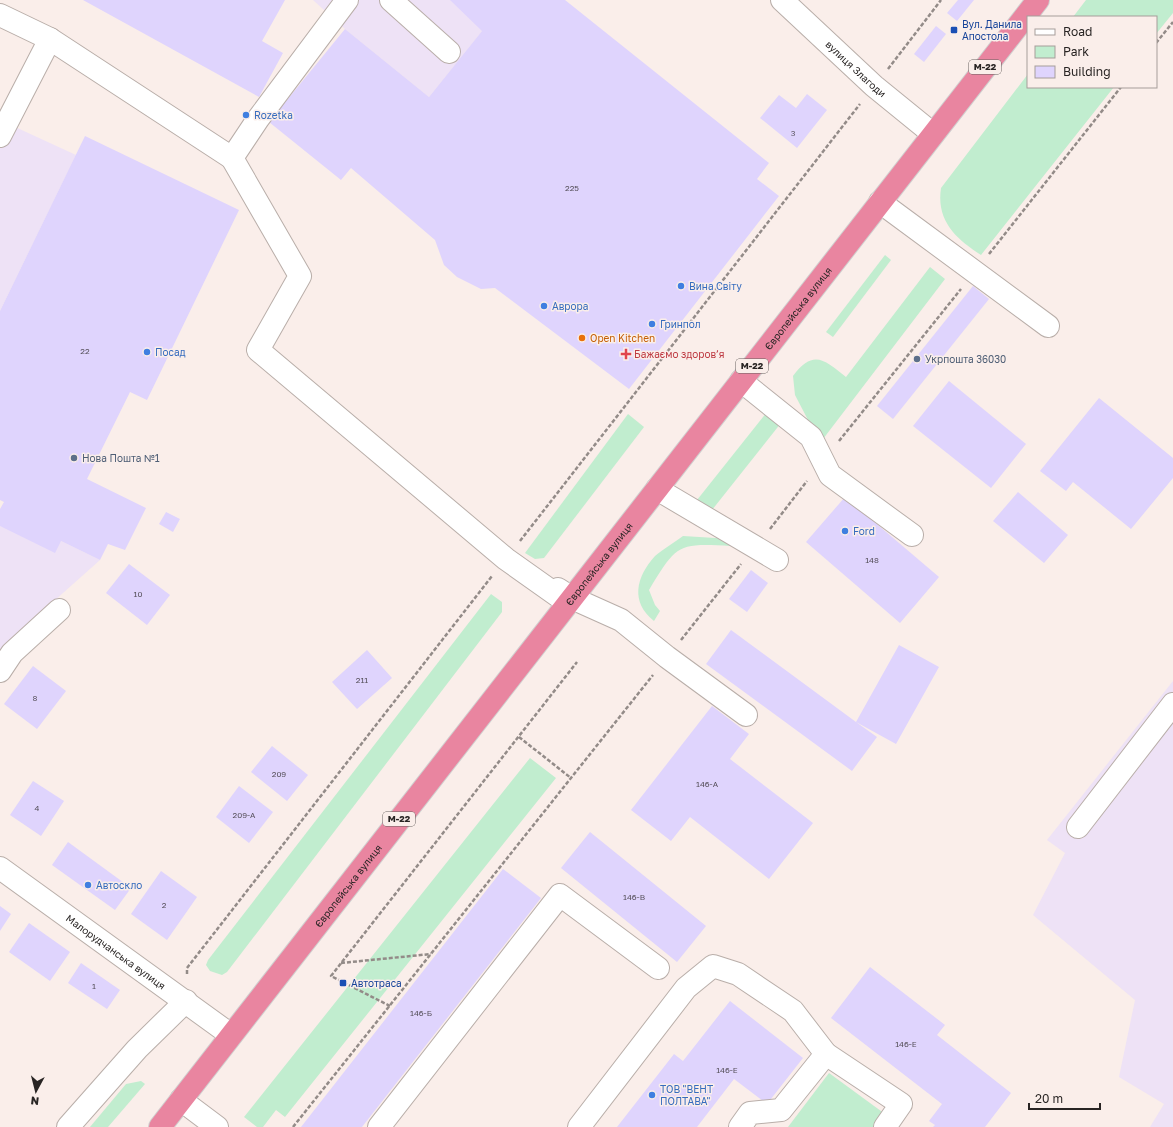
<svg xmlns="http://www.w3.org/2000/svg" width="1173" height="1127" font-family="'Golos Text',sans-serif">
<rect width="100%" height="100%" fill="#faeeea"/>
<g fill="#eee2f6">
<polygon points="313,0 507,0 429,97 345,29"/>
<polygon points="0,120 76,155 0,311"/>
<polygon points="0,526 61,541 100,560 8,642 0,655"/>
<polygon points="1173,681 1173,1127 1150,1127 1164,1104 1119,1077 1135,1000 1033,915 1065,853 1047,840"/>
</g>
<g fill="#c1edcf">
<polygon points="1086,0 1173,0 1173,13 1156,34 1156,17 1073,17"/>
<path d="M 1028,74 L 1028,87 L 1114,87 L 981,255 C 956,239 936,221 941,188 Z"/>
<polygon points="885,255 891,260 833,337 826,332"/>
<path d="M 930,267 L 945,279 L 820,443 L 795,395 L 793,376 C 814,348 825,361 846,377 Z"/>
<polygon points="767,412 781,423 712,510 697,500"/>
<polygon points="628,414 644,427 544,558 535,559 525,553"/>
<path d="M 683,536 L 732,539 L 731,546 C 677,543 677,544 649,590 L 655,605 L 660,611 L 654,621 C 630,602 636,577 655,556 C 663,549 674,543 683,536 Z"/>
<polygon points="491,594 502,602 502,612 227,972 222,975 210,971 206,965 208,960"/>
<polygon points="530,758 556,778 285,1117 276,1110 263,1127 257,1127 244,1117"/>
<polygon points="829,1073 885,1114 875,1127 788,1127"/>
<polygon points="141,1081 145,1084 108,1127 90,1127 126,1084"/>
</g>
<g fill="#dfd4fd">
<polygon points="83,0 285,0 262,41 283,53 259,97"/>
<polygon points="450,0 565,0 769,163 757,179 779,196 629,389 495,288 481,289 457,277 444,265 435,240 351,168 341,180 269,122 345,29 429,97 482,31"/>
<polygon points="958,0 974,0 957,21 947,13"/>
<polygon points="936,26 946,34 924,62 914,54"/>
<polygon points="807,94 827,110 797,148 760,118 779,95 796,108"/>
<polygon points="85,136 239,210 147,400 130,392 87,479 146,508 125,550 108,544 100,560 61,541 55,553 0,526 0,509 4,502 0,500 0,311"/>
<polygon points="973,286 989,299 893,419 877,406"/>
<polygon points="949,381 1026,444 991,488 913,426"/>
<polygon points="1099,398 1173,458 1173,478 1131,529 1073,482 1066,491 1040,471"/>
<polygon points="1018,492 1068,535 1044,563 993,521"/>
<polygon points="845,497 939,577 900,623 806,542"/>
<polygon points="166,512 180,519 173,532 159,524"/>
<polygon points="129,564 170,595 147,625 106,593"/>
<polygon points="751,570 768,583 747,612 729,599"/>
<polygon points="731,630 856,722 899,645 939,667 896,744 856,722 877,737 852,771 706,664"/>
<polygon points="367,650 392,678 357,709 332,682"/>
<polygon points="33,666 66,691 37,729 4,704"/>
<polygon points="712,706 749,734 730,759 813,823 769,879 690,817 671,841 631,810"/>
<polygon points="272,746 308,775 287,801 251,772"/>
<polygon points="33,781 64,801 41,836 10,815"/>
<polygon points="239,786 273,812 249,843 216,817"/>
<polygon points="590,832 706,926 677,962 561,868"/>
<polygon points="68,842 131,888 115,910 52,865"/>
<polygon points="503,869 541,898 362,1127 301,1127"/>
<polygon points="161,871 197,897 167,940 131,914"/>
<polygon points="0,906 11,914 0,931"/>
<polygon points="29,923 70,952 50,981 9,952"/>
<polygon points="81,963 120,990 107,1009 68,983"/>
<polygon points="870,967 945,1025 937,1035 1011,1093 985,1127 933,1127 935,1125 929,1121 942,1104 831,1018"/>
<polygon points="730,1001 803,1058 767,1104 734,1079 697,1127 617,1127 674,1054 683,1061"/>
</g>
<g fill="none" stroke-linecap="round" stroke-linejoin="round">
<g stroke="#b9aea9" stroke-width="24">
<g id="minor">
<polyline points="391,0 449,52"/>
<path id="s1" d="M 782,0 L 874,86 L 933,134"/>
<polyline points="0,15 50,39 232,158 258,119 347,0"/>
<polyline points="0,136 50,39"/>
<polyline points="232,158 300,276 258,350 506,559 568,603"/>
<polyline points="880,202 1048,326"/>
<polyline points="741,381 811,437 830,475 912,535"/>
<polyline points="657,489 777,560"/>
<polyline points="558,589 572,598 621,620 667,657 746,715"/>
<polyline points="0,671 12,653 59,610"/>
<polyline points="1078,827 1173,704"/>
<path id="s2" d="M 0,868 L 231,1035"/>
<polyline points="826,1054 901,1104 885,1127"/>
<polyline points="181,1100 217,1127"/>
<polyline points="68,1127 137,1049 186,1001"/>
<polyline points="379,1127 560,895 658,968"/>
<polyline points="579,1127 686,988 713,966 738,974 793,1011 826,1054 781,1110 750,1113 740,1127"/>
</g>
</g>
<g stroke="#d0cfcf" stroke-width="24">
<g id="highway">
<path id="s3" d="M 160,1127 L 1038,0"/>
</g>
</g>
<g stroke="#938b88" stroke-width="2.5" stroke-dasharray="4 2" stroke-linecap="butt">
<polyline points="1156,43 1173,22"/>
<polyline points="888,69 941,0"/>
<polyline points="989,254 1121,87"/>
<polyline points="839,441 961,289"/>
<polyline points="770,529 807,481"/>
<polyline points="520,541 860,104"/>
<polyline points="681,640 741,564"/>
<polyline points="519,737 571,778"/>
<polyline points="341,963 431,954"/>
<polyline points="187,974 187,968 492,576"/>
<polyline points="390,1006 331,976 577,662"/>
<polyline points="293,1127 653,675"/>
</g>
<use href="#minor" stroke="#fff" stroke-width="22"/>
<use href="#highway" stroke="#e985a0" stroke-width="22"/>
</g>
<g fill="#1a4fb4" stroke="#faeeea" stroke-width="1.5">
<rect x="950" y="26" width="8" height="8" rx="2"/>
<rect x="339" y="979" width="8" height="8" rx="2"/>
</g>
<g fill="#3f7fe0" stroke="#faeeea" stroke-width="1.5">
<circle cx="246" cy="115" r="4"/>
<circle cx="681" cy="286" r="4"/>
<circle cx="544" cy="306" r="4"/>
<circle cx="652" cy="324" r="4"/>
<circle cx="147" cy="352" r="4"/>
<circle cx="845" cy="531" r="4"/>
<circle cx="88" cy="885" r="4"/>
<circle cx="652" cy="1095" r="4"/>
</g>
<circle fill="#e8710a" stroke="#faeeea" stroke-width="1.5" cx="582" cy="338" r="4"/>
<path fill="#e0444e" stroke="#faeeea" stroke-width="1.5" d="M624 348h4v4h4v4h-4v4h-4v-4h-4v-4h4z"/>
<g fill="#5c6f8a" stroke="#faeeea" stroke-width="1.5">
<circle cx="917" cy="359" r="4"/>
<circle cx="74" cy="458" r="4"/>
</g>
<g text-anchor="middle" stroke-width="3" stroke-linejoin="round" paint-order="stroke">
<g font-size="8" fill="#56505a">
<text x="793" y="136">3</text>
<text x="572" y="191">225</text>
<text x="85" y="354">22</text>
<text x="872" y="563">148</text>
<text x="138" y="597">10</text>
<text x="362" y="683">211</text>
<text x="35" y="701">8</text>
<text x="279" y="777">209</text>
<text x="707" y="787">146-А</text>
<text x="37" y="811">4</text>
<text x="244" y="818">209-А</text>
<text x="634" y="900">146-В</text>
<text x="164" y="908">2</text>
<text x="94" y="989">1</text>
<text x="421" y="1016">146-Б</text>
<text x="906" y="1047">146-Е</text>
<text x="727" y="1073">146-Е</text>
</g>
<g fill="#faeeea" stroke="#67615f" stroke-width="1">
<rect x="969" y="60" width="32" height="14" rx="3"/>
<rect x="736" y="359" width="32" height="14" rx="3"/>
<rect x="383" y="812" width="32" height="14" rx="3"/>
</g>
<g font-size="9" font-weight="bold" fill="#282423">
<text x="985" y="70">М-22</text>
<text x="752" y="369">М-22</text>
<text x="399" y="822">М-22</text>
</g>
<g font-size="10" fill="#164399" stroke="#faeeea" text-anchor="start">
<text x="962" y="28">Вул. Данила<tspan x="962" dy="12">Апостола</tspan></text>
<text x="351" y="987">Автотраса</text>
</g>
<g font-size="10" fill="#282423" stroke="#faeeea">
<text dy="4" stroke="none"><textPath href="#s1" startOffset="101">вулиця Злагоди</textPath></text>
<text dy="4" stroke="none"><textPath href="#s3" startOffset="1038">Європейська вулиця</textPath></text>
<text dy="4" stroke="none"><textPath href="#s3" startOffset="714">Європейська вулиця</textPath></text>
<text dy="4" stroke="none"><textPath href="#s3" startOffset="306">Європейська вулиця</textPath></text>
<text dy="4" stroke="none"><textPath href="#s2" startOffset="143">Малорудчанська вулиця</textPath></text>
</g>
<g font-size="10" fill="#366cbe" stroke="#faeeea" text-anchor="start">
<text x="254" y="119">Rozetka</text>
<text x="689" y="290">Вина Світу</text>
<text x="552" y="310">Аврора</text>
<text x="660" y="328">Гринпол</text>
<text x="155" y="356">Посад</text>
<text x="853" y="535">Ford</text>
<text x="96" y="889">Автоскло</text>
<text x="660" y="1093">ТОВ "ВЕНТ<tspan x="660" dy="12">ПОЛТАВА"</tspan></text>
</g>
<g font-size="10" fill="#c56008" stroke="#faeeea" text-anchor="start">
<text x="590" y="342">Open Kitchen</text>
</g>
<g font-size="10" fill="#be3a42" stroke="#faeeea" text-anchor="start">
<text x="634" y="358">Бажаємо здоровʼя</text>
</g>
<g font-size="10" fill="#4e5e75" stroke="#faeeea" text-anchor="start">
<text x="925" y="363">Укрпошта 36030</text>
<text x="82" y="462">Нова Пошта №1</text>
</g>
</g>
<rect x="1027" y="16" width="130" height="72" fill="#faeeea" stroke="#a69d9a"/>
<rect x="1035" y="29" width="20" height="6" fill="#ffffff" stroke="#a69d9a"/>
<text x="1063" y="36" font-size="12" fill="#282423">Road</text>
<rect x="1035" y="46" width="20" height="12" fill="#c1edcf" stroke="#a69d9a"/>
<text x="1063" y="56" font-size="12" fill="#282423">Park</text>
<rect x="1035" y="66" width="20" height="12" fill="#dfd4fd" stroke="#a69d9a"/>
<text x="1063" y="76" font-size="12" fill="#282423">Building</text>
<g transform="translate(36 1091) rotate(187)" stroke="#faeeea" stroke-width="3" paint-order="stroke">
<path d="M0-3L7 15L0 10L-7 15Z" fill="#282423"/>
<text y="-6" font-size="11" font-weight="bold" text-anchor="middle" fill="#282423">N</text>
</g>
<path d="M1029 1103v6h71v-6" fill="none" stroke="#282423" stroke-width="2"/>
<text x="1035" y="1103" font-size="12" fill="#282423" stroke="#faeeea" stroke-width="3" paint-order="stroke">20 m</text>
</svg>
